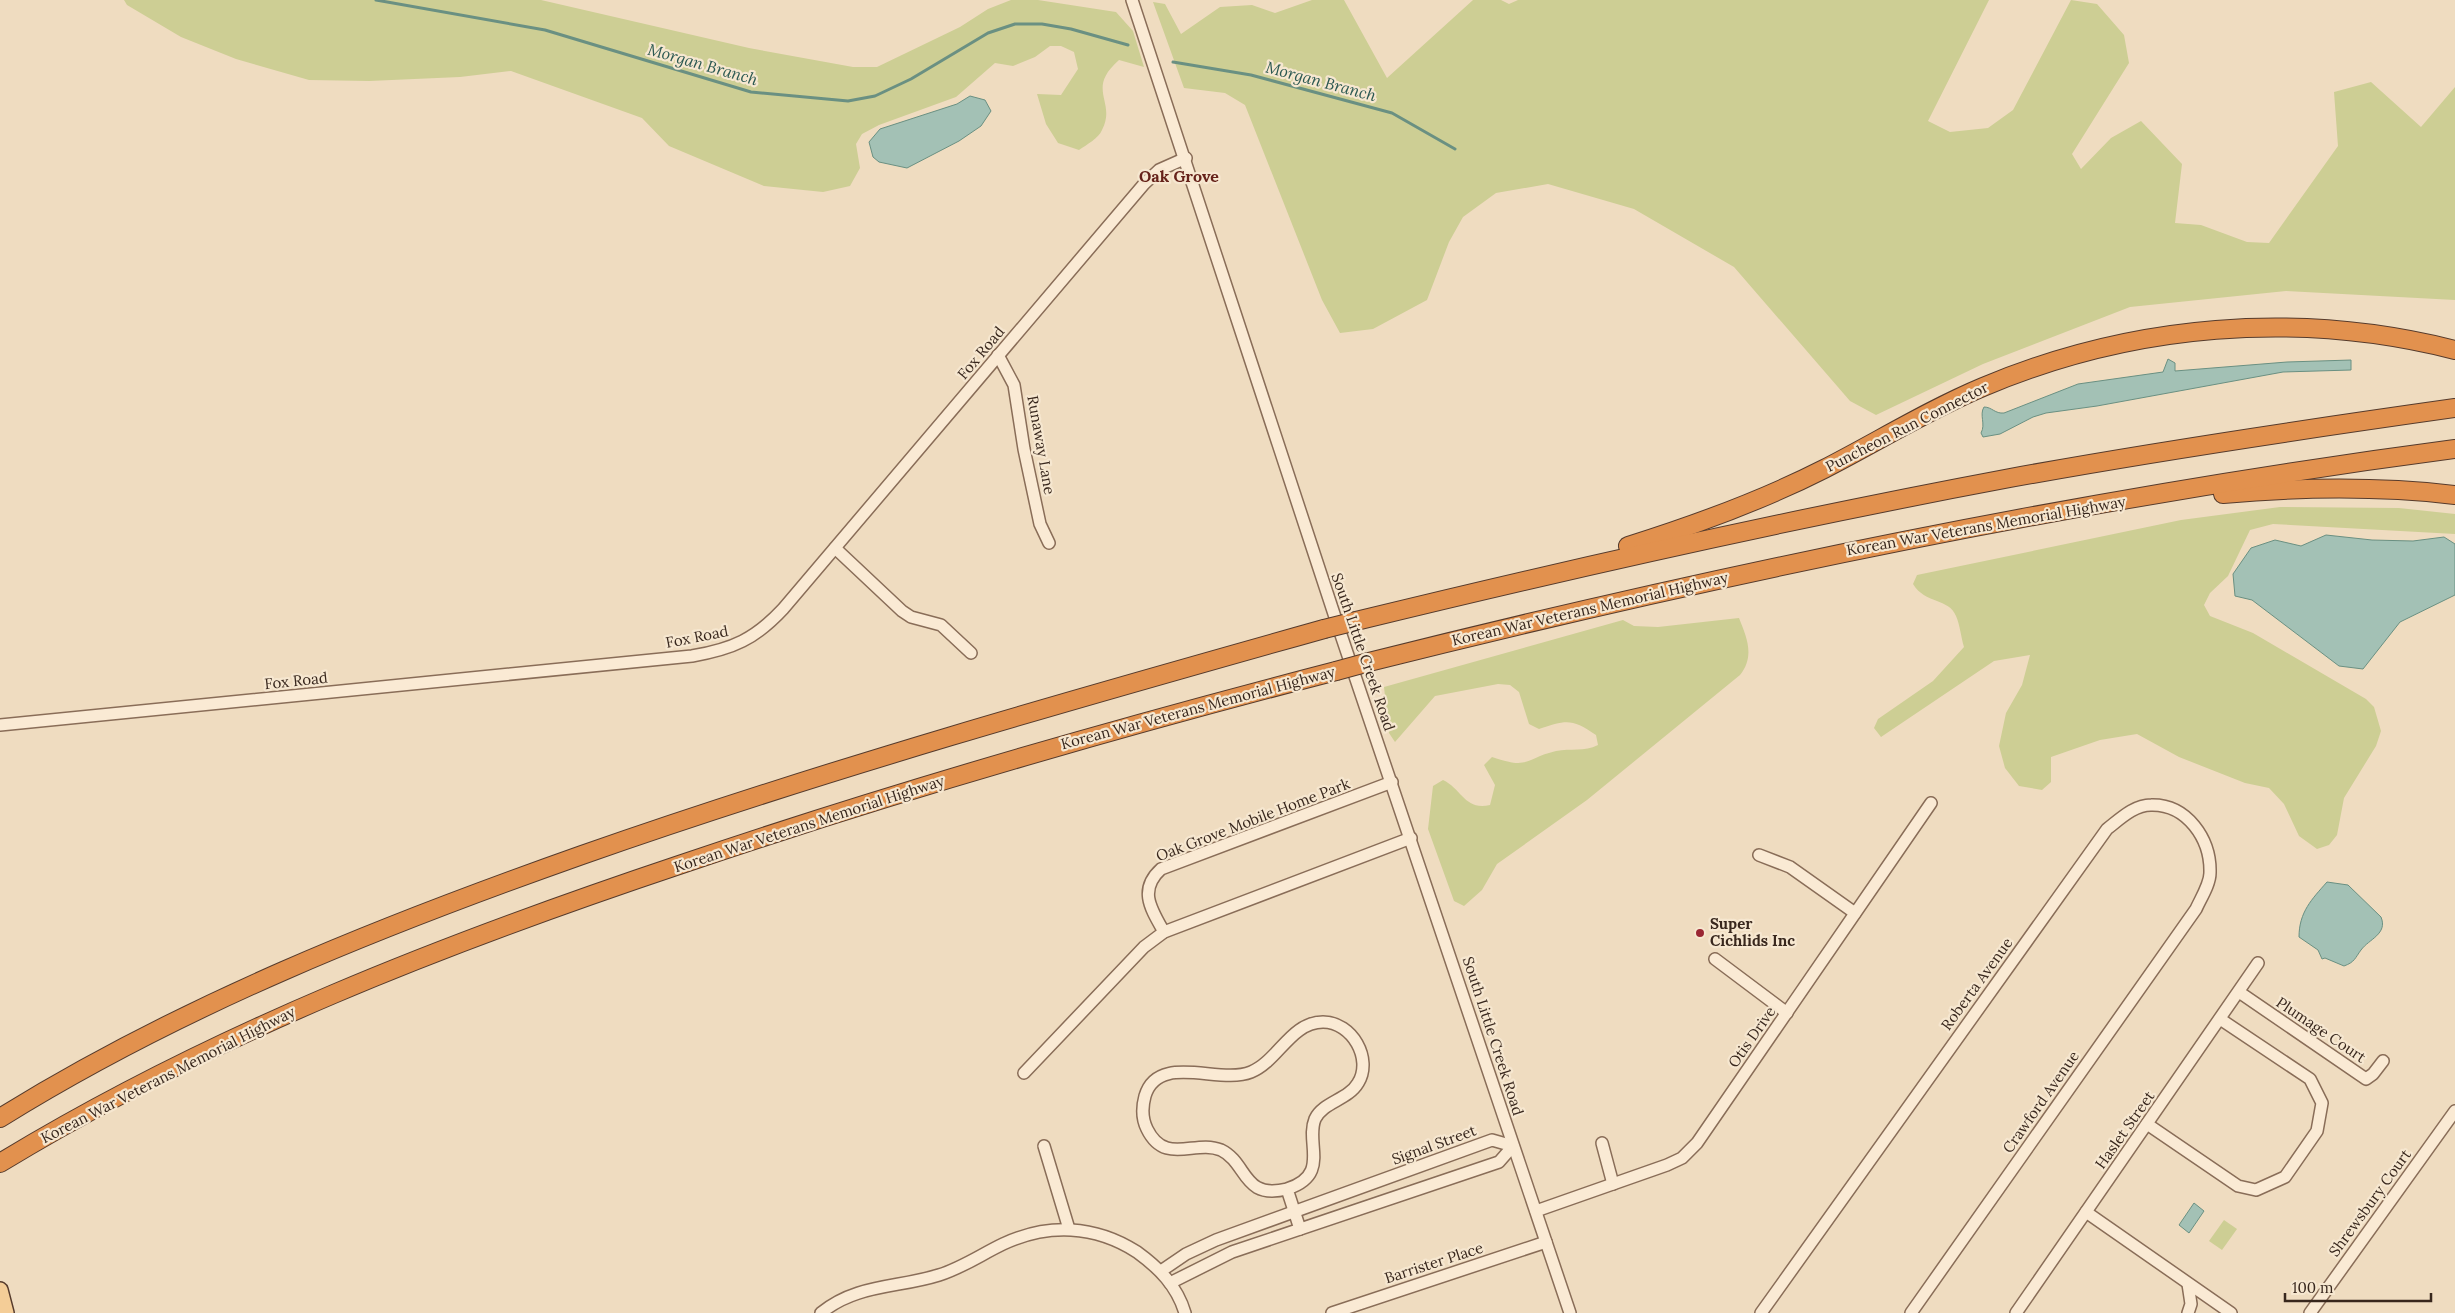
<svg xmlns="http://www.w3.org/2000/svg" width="2455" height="1313" font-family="Lora,serif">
<rect width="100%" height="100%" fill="#efdcc0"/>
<g fill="#cdce94">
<path d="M 124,0 L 541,0 L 749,48 L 853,67 L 877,67 L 960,27 L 988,9 L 1011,0 L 1038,0 L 1116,12 L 1133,31 L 1144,67 L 1119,60 C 1085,90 1117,101 1102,130 C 1099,138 1086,145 1079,150 L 1058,143 L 1046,124 L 1037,94 L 1061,95 L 1078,69 L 1074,52 L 1061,46 L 1050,46 L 1035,57 L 1013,66 L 995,63 L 956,97 L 879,125 L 862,134 L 856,144 L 860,168 L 850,186 L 823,192 L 764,186 L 669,146 L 642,118 L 511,71 L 460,77 L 369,81 L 309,80 L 236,59 L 181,37 L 127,5 Z"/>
<polygon points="1312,0 1344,0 1387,78 1473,0 1501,0 1509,4 1518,0 1989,0 1928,121 1950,132 1988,128 2013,110 2071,0 2097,4 2124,35 2129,63 2072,154 2081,169 2111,138 2141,121 2182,164 2175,223 2201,225 2247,242 2269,243 2338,146 2334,92 2371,82 2421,127 2455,87 2455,300 2286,291 2130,307 1983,364 1876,415 1850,401 1734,267 1634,209 1548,184 1496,193 1463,217 1449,242 1427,300 1373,329 1340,333 1322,300 1245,105 1225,93 1184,88 1153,2 1165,4 1181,34 1220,7 1252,5 1275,13"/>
<path d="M 2280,507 L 2399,508 L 2455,514 L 2455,534 L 2273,524 L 2250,530 L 2228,576 L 2210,593 L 2204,605 L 2210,616 L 2253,633 L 2366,699 L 2374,707 L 2381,731 L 2376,746 L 2344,798 L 2337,835 L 2329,845 L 2317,849 L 2299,836 L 2284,804 L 2269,788 L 2245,783 L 2179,757 L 2137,734 L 2100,740 L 2051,757 L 2051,782 L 2042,790 L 2019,786 L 2005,768 L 1999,746 L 2006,713 L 2022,685 L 2030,655 L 1994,661 L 1881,737 L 1874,728 L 1878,719 L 1933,681 L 1964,647 C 1961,637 1960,625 1956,616 C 1949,598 1925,604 1913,584 L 1917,575 L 2181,520 Z"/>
<path d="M 1739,618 C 1747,638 1755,656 1740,675 L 1587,800 L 1497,864 L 1482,890 L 1464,906 L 1454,901 L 1428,829 L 1433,786 L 1443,780 C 1462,789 1465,811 1490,805 L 1495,785 L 1484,765 L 1492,757 C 1530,770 1523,759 1556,751 C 1571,748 1584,752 1598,745 L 1596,735 C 1572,718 1566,720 1539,729 L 1529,724 L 1519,692 L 1510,685 L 1498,684 L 1435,696 L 1395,742 L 1389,733 L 1384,687 L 1623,620 L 1634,626 L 1658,627 Z"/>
<polygon points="2224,1220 2237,1229 2222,1250 2209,1241"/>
</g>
<g fill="#a3c1b5" stroke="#6a9082">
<polygon points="970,96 985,100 991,111 981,126 959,141 907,168 879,162 873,157 869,142 880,129 957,104"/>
<path d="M 2168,359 L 2175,363 L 2175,371 L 2287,362 L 2351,360 L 2351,370 L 2283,372 L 2097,406 L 2046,413 L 2033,417 L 2000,434 L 1983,437 L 1981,433 C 1986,424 1979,415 1984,407 C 1992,407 1995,414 2004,413 L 2078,384 L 2163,372 Z"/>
<polygon points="2326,535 2372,540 2413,541 2444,537 2455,544 2455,595 2400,622 2363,669 2339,666 2252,600 2235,596 2233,574 2251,548 2275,540 2301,546"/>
<path d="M 2327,882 L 2348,885 L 2381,917 C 2388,934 2369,939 2361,950 C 2355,958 2355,962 2344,966 L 2325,958 L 2322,959 L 2318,950 L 2299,937 C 2299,912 2312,899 2327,882 Z"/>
<polygon points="2194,1203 2204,1211 2189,1233 2179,1225"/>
</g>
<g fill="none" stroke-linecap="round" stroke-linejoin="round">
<g stroke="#6a9082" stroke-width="3">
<polyline points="376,0 545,30 751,92 848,101 875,96 911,79 988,33 1015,24 1042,24 1071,29 1128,45"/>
<polyline points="1173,62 1251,75 1392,113 1455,149"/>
</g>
<g stroke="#896d58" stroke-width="14">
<g id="minor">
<polyline points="1132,0 1336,620 1570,1313"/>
<polyline points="998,355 1014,385 1024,449 1040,524 1049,543"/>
<polyline points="835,548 902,611 911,617 941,625 971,653"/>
<path d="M 0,725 L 692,656 C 733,649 755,639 783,609 L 1144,184 L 1159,170 L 1186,158"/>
<polyline points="1759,855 1790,867 1855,913"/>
<path d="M 1164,932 C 1151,909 1138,890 1161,869 L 1392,782"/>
<polyline points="1715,959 1787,1013"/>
<polyline points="2239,992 2366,1079 2373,1074 2383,1061"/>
<polyline points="1024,1073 1144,947 1164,932 1411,838"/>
<polyline points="2147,1124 2238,1186 2256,1190 2285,1177 2317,1131 2322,1103 2310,1079 2220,1019"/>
<polyline points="1602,1143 1613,1184"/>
<polyline points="1044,1146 1069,1229"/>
<path d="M 1287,1189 C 1242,1200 1248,1163 1221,1150 C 1195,1139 1165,1166 1147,1129 C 1142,1119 1142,1107 1145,1096 C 1158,1052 1219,1085 1251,1072 C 1278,1061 1291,1022 1323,1022 C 1352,1022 1373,1059 1358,1083 C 1348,1100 1323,1102 1315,1119 C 1305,1143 1331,1175 1287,1189 L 1300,1229"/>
<polyline points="1536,1211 1667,1165 1682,1158 1697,1143 1931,803"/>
<polyline points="2086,1212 2231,1313"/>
<polyline points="1161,1271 1186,1254 1216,1240 1492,1140 1513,1146 1499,1162 1232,1252 1170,1283"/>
<polyline points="2188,1284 2191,1304 2188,1313"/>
<path d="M 821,1313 C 856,1284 898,1288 939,1275 C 962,1268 982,1254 1003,1244 C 1048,1223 1095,1225 1137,1252 C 1159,1268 1177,1286 1185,1313"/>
<polyline points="1332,1313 1546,1242"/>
<path d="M 1761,1313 L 2107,829 C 2120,819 2134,805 2151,805 C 2187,804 2211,839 2210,873 C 2210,884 2201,898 2196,909 L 1911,1313"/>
<polyline points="2016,1313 2258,963"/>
<polyline points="2310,1313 2455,1111"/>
</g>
</g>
<g stroke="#563b2c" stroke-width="18">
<polyline id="major" points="0,1290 6,1313"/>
</g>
<g stroke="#563b2c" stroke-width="20">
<g id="highway">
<path d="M 2223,494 C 2301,487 2378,486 2455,495"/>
<path d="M 1628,546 C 1695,525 1761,501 1824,469 C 1877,442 1928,410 1983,387 C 2132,324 2298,310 2455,350"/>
<path d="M 1356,621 C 1573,568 1791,519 2010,478 C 2158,451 2306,429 2455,408"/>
<path d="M 1369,662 C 1727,572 2089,497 2455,449"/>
<path d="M 0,1118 C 182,1005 381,926 582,855 C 827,769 1075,699 1324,629"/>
<path d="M 0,1163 C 214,1033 446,943 682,864 C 897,791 1116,728 1336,671"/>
</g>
</g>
<use href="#minor" stroke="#faead4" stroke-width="11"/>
<use href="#major" stroke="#f4cd97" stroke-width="15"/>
<use href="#highway" stroke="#e2914e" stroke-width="18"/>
<g stroke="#563b2c" stroke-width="20" stroke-linecap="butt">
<g id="highway-bridge">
<polyline points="1324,629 1356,621"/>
<polyline points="1336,671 1369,662"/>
</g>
</g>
<use href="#highway-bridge" stroke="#e2914e" stroke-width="18"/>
</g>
<circle fill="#9a2633" stroke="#f6e7d0" stroke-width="2" cx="1700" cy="933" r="5"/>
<g text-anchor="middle" stroke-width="4.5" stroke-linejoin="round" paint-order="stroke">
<g font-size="15" fill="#38271d" stroke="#f6e7d0">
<text transform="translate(981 353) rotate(-50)" y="5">Fox Road</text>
<text transform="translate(1907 427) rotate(-27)" y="5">Puncheon Run Connector</text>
<text transform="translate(1041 445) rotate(80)" y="5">Runaway Lane</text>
<text transform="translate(1986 526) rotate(-10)" y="5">Korean War Veterans Memorial Highway</text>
<text transform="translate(1590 609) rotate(-13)" y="5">Korean War Veterans Memorial Highway</text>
<text transform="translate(697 637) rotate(-11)" y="5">Fox Road</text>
<text transform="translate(1363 652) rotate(71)" y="5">South Little Creek Road</text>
<text transform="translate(296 681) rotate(-6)" y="5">Fox Road</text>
<text transform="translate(1198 708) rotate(-15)" y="5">Korean War Veterans Memorial Highway</text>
<text transform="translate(1253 820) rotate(-21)" y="5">Oak Grove Mobile Home Park</text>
<text transform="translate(809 824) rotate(-18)" y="5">Korean War Veterans Memorial Highway</text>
<text transform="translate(1977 984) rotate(-54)" y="5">Roberta Avenue</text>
<text transform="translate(2321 1030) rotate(34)" y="5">Plumage Court</text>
<text transform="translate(1493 1036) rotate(72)" y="5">South Little Creek Road</text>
<text transform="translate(1752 1037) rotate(-55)" y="5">Otis Drive</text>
<text transform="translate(168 1075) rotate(-27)" y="5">Korean War Veterans Memorial Highway</text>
<text transform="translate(2041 1102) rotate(-55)" y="5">Crawford Avenue</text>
<text transform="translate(2125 1130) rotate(-55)" y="5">Haslet Street</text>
<text transform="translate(1434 1145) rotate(-20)" y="5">Signal Street</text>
<text transform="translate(2370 1203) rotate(-54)" y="5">Shrewsbury Court</text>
<text transform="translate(1434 1263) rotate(-18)" y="5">Barrister Place</text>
</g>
<g font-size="15" font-weight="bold" fill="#38271d" stroke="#f6e7d0" text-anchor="start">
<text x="1710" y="929">Super<tspan x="1710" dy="17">Cichlids Inc</tspan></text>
</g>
<g font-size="16" font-style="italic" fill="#2b5851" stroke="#f6e7d0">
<text transform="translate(703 64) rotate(16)" y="6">Morgan Branch</text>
<text transform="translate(1321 81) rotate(15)" y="6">Morgan Branch</text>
</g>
<g font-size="16" font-weight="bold" fill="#66221a" stroke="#f6e7d0">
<text x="1179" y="182">Oak Grove</text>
</g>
</g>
<path d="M2285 1293v8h146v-8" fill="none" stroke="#38271d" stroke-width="2.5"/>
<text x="2292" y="1293" font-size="15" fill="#38271d" stroke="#f6e7d0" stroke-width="4" paint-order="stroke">100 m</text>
</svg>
